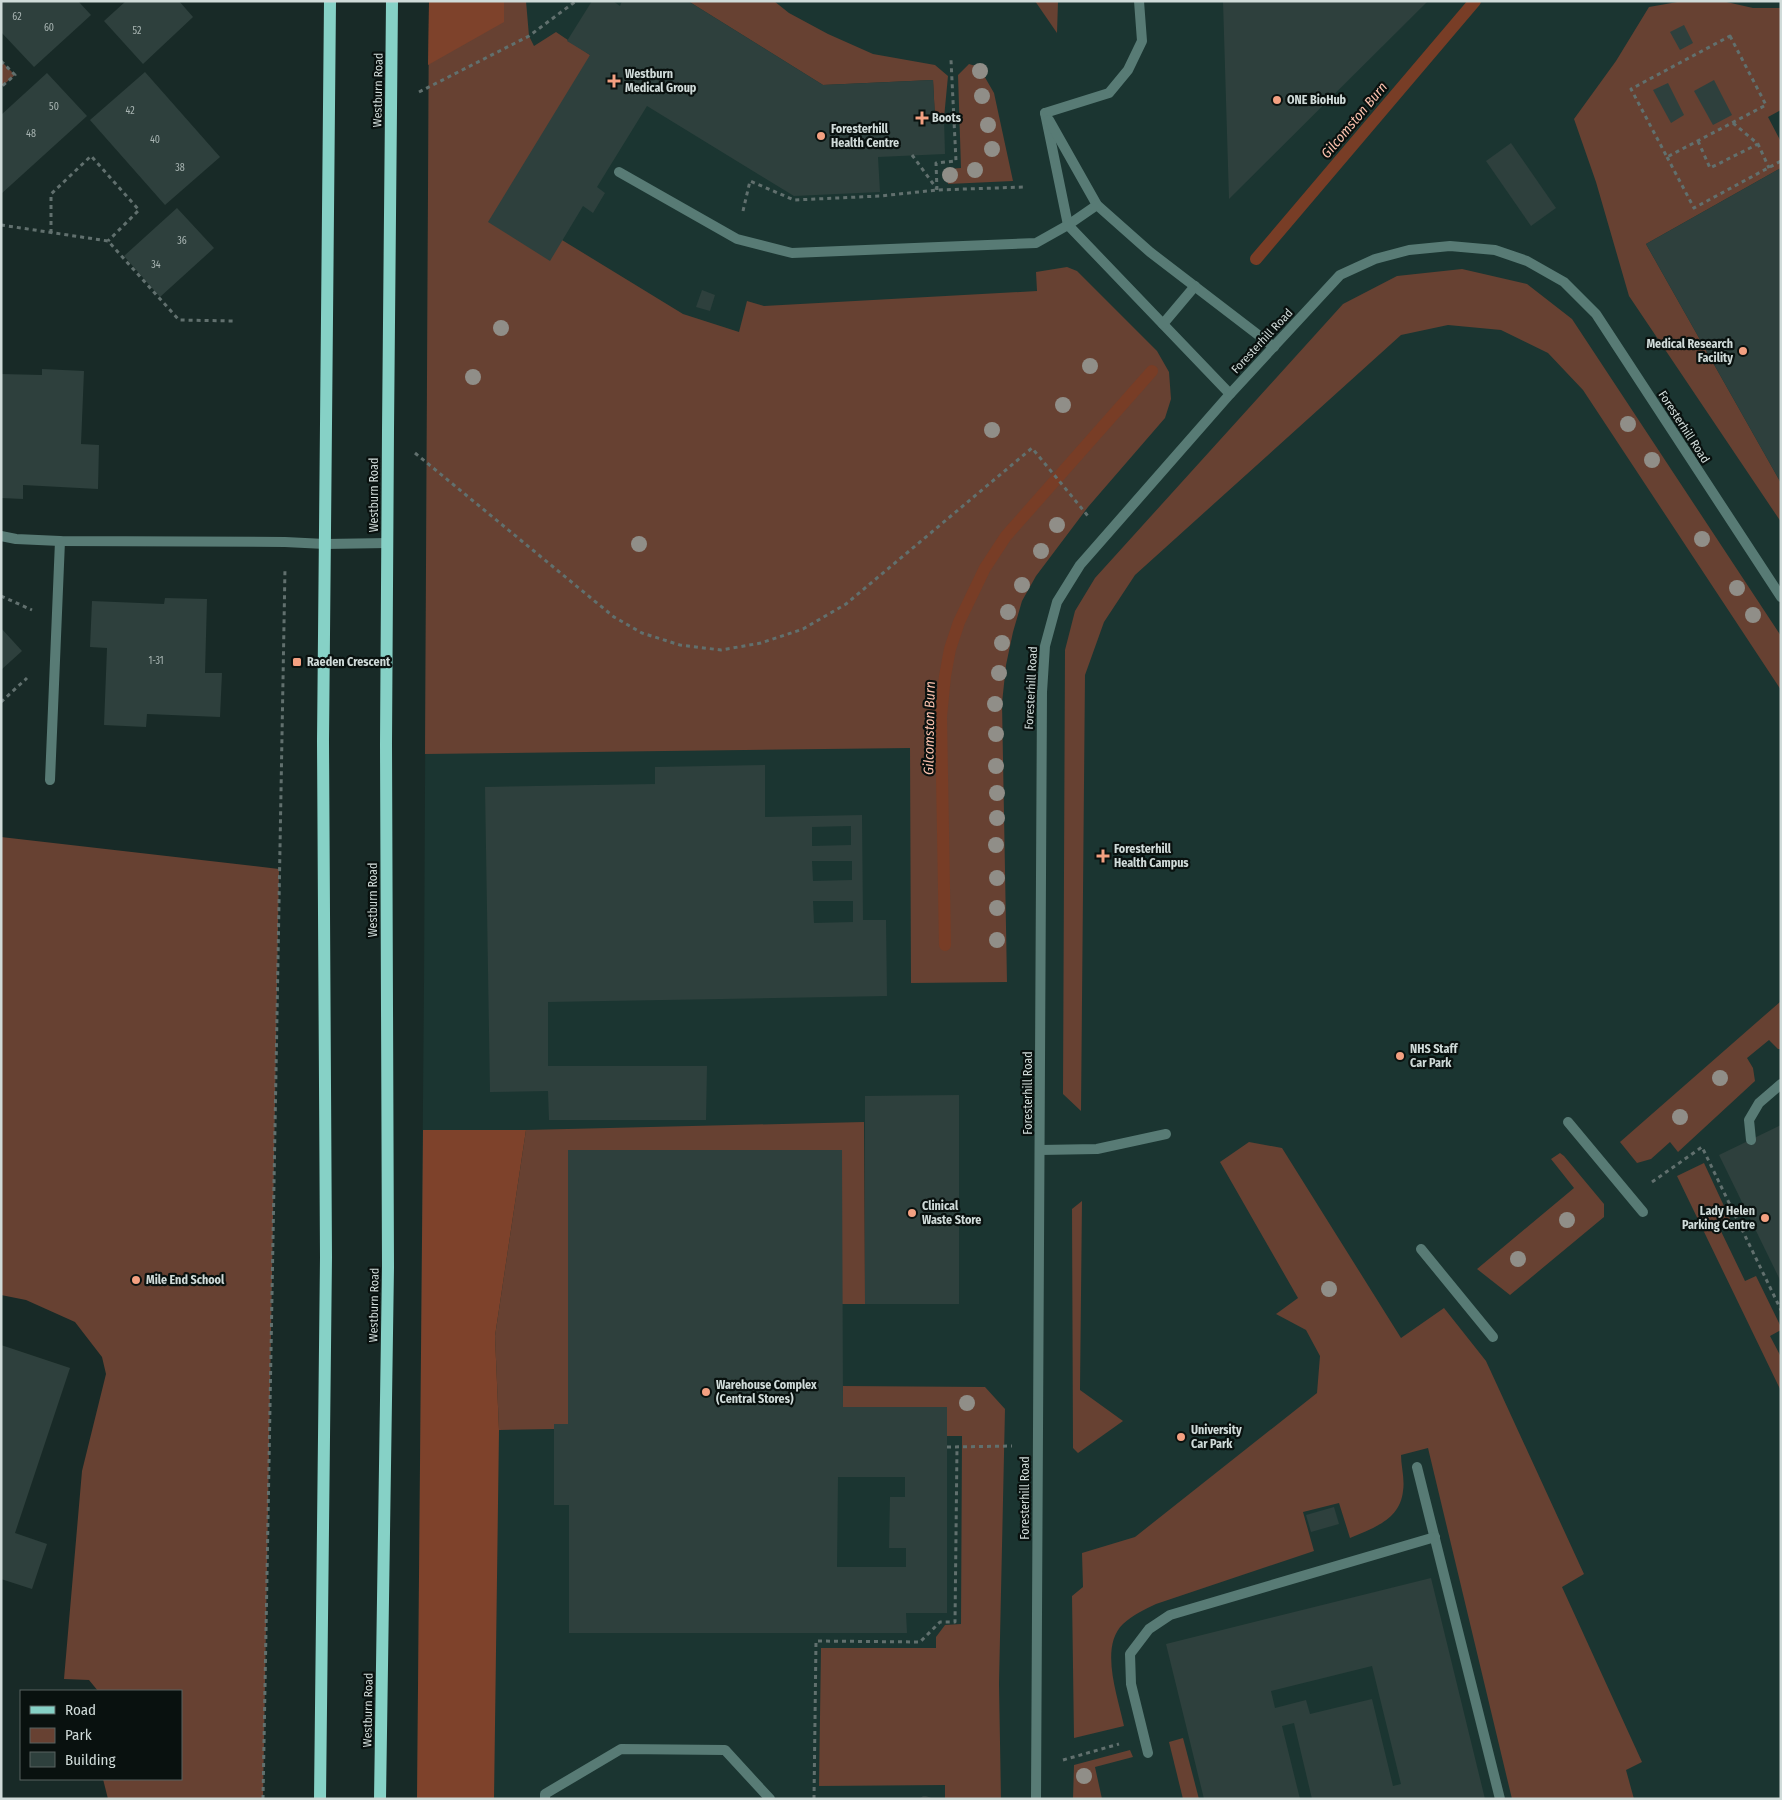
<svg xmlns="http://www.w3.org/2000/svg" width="1782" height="1800" font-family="'Fira Sans Condensed',sans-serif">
<rect width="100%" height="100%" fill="#182a27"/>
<polygon fill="#1b3531" points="429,1 1781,1 1781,1799 417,1799 424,983"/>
<g fill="#674132">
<polygon points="429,1 526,1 529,36 534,46 556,32 590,55 562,240 683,314 739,332 747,301 764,306 1037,291 1036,272 1067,267 1077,271 1157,351 1169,372 1171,399 1165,418 1088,507 1036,576 1022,601 1013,632 1006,665 1002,703 1007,982 911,983 910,748 425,754"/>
<polygon points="688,1 774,1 789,13 828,34 873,54 935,65 948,76 944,118 935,118 933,80 823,85"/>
<polygon points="1035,1 1058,1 1057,33"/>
<polygon points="1683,1 1722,1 1753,8 1781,8 1781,110 1768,117 1781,142 1781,168 1646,244 1781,483 1781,522 1629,296 1596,182 1574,119 1616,61 1649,7"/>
<polygon points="1,61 15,75 1,87"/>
<polygon points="969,64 979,67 994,93 1013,181 948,184 948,169 961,168 958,75"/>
<polygon points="1462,269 1527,284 1572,319 1781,636 1781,690 1583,390 1548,353 1501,330 1448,325 1401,335 1135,575 1104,622 1085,675 1081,1111 1063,1094 1065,650 1075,611 1095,578 1343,304 1397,276"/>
<polygon points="1,837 279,869 263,1799 108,1799 103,1779 181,1779 181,1691 98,1691 89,1680 64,1679 82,1471 106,1374 102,1357 75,1322 26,1300 1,1295"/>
<polygon points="1781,1001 1781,1049 1778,1049 1769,1040 1747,1058 1753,1068 1755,1081 1678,1152 1670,1142 1651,1159 1637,1163 1620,1142"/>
<polygon points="864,1122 865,1304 842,1304 842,1150 568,1150 568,1424 554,1424 554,1429 499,1430 495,1336 526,1130"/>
<path d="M 1249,1142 L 1282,1148 L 1401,1338 L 1444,1308 L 1486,1361 L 1584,1574 L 1562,1587 L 1642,1762 L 1626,1770 L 1634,1799 L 1512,1799 L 1428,1448 L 1401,1455 C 1401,1466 1405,1479 1403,1491 C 1400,1520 1373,1528 1350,1538 L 1339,1503 L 1303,1512 L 1314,1551 L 1156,1604 C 1145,1609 1133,1615 1123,1624 C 1099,1647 1118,1697 1124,1726 L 1074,1738 L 1072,1596 L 1083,1587 L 1082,1553 L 1135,1537 L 1317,1393 L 1320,1356 L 1306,1330 L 1276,1314 L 1298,1298 L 1220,1162 Z"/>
<polygon points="1560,1153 1564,1156 1604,1204 1604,1217 1510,1295 1477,1269 1574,1188 1551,1159"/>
<polygon points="1704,1163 1730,1219 1718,1225 1745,1281 1756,1276 1781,1327 1781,1330 1770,1336 1781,1357 1781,1391 1677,1176"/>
<polygon points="1082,1201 1080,1390 1123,1421 1078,1453 1073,1448 1072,1209"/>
<polygon points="843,1386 985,1387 1005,1409 999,1684 1001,1799 945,1799 945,1785 819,1786 821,1648 936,1648 936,1637 945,1625 961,1624 962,1436 947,1436 843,1407"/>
<polygon points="1183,1738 1199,1799 1183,1799 1169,1742"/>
<polygon points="1130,1750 1133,1757 1095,1767 1102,1799 1073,1799 1074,1765"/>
</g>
<g fill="#7e422b">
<polygon points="429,1 504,1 504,22 428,65"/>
<polygon points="423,1130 526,1130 495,1336 499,1430 494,1799 417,1799"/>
</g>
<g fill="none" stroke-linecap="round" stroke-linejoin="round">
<g stroke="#783d26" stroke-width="12">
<polyline points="1256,259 1475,1"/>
<polyline points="945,945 941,717 945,676 950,649 959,622 985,568 1006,536 1152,371"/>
</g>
</g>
<g fill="#2e403d" fill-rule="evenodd">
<polygon points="1,1 78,1 91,15 34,67 1,32"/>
<polygon points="126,1 179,1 193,17 143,64 104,21"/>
<polygon points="592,1 613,1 620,6 622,1 688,1 823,85 933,80 935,118 944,118 945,154 878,157 880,192 794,196 647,106 597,187 605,193 593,213 583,206 550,261 488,222 590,55 567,41"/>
<polygon points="1223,1 1428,1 1229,199"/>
<polygon points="1684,25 1693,43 1680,50 1670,32"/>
<polygon points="145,72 220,157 165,205 90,120"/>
<polygon points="47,73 87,116 1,194 1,115"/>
<polygon points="1714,80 1732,115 1713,125 1694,91"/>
<polygon points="1668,83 1684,115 1671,123 1653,90"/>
<polygon points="1511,143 1556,208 1531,226 1486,161"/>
<polygon points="1781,168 1781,483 1646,244"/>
<polygon points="177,208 214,248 160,297 124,256"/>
<polygon points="702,290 715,295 710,311 696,307"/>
<polygon points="42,369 84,371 81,444 99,445 98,489 23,485 23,499 1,498 1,374 42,375"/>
<polygon points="165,598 207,599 205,673 222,673 220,717 147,714 146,727 104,725 107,648 90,647 92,601 164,604"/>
<polygon points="1,628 22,651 1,670"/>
<path d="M 765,765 L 765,817 L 862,815 L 863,920 L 886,920 L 887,996 L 548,1002 L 548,1066 L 707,1066 L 706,1120 L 549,1120 L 548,1091 L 490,1092 L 485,787 L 655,784 L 655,767 ZM 851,826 L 851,845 L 812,846 L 812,827 ZM 812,861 L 852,861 L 852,880 L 813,881 ZM 813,901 L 853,901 L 853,922 L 814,923 Z"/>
<polygon points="959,1095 959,1304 865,1304 865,1096"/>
<polygon points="1781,1125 1781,1282 1719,1155"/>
<path d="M 568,1150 L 842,1150 L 843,1407 L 947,1407 L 947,1613 L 906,1613 L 907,1633 L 569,1633 L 569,1505 L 554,1505 L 554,1424 L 568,1424 ZM 838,1477 L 905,1477 L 905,1497 L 890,1497 L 889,1548 L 906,1548 L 906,1567 L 837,1567 Z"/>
<polygon points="1,1345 70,1368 15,1533 47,1544 32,1589 1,1579"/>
<polygon points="1334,1507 1339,1524 1311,1532 1306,1515"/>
<path d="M 1431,1578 L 1485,1799 L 1312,1799 L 1294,1723 L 1282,1726 L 1300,1799 L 1204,1799 L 1166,1644 ZM 1372,1666 L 1401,1784 L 1393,1786 L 1372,1699 L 1310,1714 L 1306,1700 L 1275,1708 L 1271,1691 Z"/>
<polygon points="923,1796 926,1796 934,1799 919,1799"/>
</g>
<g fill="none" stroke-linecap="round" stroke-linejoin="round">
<g stroke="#61706e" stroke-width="3" stroke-dasharray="4 4" stroke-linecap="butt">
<polygon points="1730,36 1766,105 1667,157 1631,89"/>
<polyline points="1,61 15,75 1,87"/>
<polyline points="419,92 529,36 576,1"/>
<polyline points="1733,123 1758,144 1769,168"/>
<polyline points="1698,141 1710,168 1758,144"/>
<polyline points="912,155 937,189"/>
<polyline points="1667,157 1694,208 1781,161"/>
<polyline points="937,190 936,163 956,161 951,60"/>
<polyline points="743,211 750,181 794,200 880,196 937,190 1025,187"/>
<polyline points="1,225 108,241 179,320 235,321"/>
<polyline points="51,233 51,194 91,156 139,210 108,241"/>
<polyline points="415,453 614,617 642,633 680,645 721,650 761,643 803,629 846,604 1032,448 1088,516"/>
<polyline points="1,596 32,610"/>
<polyline points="1,702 27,678"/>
<polyline points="1652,1182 1702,1147 1781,1310"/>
<polyline points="947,1447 1012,1446"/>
<polyline points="1063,1760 1119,1744"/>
<polyline points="263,1799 285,568"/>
<polyline points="814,1799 816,1641 920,1642 940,1622 955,1622 957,1447"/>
</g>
<g stroke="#587b75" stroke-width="10">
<polyline points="1045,113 1068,225 1230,394"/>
<polyline points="1045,113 1109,93 1128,70 1142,41 1139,1"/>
<polyline points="1049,120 1097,205 1150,252 1274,347"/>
<polyline points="619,172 737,239 792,253 1036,243 1068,225 1097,205"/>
<polyline points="1163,324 1195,286"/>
<polyline points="50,780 60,541"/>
<polyline points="1568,1122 1643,1212"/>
<polyline points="1751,1140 1749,1120 1759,1103 1781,1084"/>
<polyline points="1040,1150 1097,1149 1166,1134"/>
<polyline points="1421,1249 1493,1337"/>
<polyline points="1417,1467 1500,1799"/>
<polyline points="1148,1753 1131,1684 1130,1654 1149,1629 1170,1615 1435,1537"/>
<polyline points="545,1799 545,1794 621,1749 725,1750 770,1799"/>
</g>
<g stroke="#587b75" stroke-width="10">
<polyline points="1,536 16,539 60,541 285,542 325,544 388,543"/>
<polyline points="1036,1799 1042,692 1045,646 1057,602 1080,565 1230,394 1340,275 1375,259 1409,250 1450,246 1495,250 1527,261 1564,282 1596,314 1781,597"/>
</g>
<g stroke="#86d1c6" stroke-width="12">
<polyline points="320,1799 326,1257 323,741 330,1"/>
<polyline points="380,1799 388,1267 386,744 388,430 392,1"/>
</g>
</g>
<g fill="#908e88">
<circle cx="980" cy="71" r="8"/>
<circle cx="982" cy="96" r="8"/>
<circle cx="988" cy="125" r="8"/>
<circle cx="992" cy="149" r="8"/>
<circle cx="975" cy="170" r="8"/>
<circle cx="950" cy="175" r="8"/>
<circle cx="501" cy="328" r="8"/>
<circle cx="1090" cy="366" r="8"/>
<circle cx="473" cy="377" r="8"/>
<circle cx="1063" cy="405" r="8"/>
<circle cx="1628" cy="424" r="8"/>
<circle cx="992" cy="430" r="8"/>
<circle cx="1652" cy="460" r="8"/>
<circle cx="1057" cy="525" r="8"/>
<circle cx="1702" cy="539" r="8"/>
<circle cx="639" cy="544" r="8"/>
<circle cx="1041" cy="551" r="8"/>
<circle cx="1022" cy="585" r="8"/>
<circle cx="1737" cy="588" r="8"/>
<circle cx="1008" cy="612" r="8"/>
<circle cx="1753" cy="615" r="8"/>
<circle cx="1002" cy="643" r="8"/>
<circle cx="999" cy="673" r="8"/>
<circle cx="995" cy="704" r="8"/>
<circle cx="996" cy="734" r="8"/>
<circle cx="996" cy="766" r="8"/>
<circle cx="997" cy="793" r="8"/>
<circle cx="997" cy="818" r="8"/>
<circle cx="996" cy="845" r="8"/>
<circle cx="997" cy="878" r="8"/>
<circle cx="997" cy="908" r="8"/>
<circle cx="997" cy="940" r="8"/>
<circle cx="1720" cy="1078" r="8"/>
<circle cx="1680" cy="1117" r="8"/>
<circle cx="1567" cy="1220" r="8"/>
<circle cx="1518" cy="1259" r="8"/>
<circle cx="1329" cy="1289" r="8"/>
<circle cx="967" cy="1403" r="8"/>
<circle cx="1084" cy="1776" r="8"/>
</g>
<g fill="#f3a081" stroke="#09110f" stroke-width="2">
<path d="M611.5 73.5h5v5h5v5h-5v5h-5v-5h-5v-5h5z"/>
<circle cx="1277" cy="100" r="5"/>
<path d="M919.5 110.5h5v5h5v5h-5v5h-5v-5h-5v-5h5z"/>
<circle cx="821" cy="136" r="5"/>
<circle cx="1743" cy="351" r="5"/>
<rect x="292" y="657" width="10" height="10" rx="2.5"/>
<path d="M1100.5 848.5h5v5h5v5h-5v5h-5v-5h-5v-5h5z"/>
<circle cx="1400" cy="1056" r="5"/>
<circle cx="912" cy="1213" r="5"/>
<circle cx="1765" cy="1218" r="5"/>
<circle cx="136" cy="1280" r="5"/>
<circle cx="706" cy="1392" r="5"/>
<circle cx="1181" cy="1437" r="5"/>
</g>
<g text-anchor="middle" stroke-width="4.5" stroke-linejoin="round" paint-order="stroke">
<g font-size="10" fill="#a8b4b2">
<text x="17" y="20">62</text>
<text x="49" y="31">60</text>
<text x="137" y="34">52</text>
<text x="54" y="110">50</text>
<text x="130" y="114">42</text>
<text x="31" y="137">48</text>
<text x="155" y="143">40</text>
<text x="180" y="171">38</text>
<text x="182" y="244">36</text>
<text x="156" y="268">34</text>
<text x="156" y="664">1-31</text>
</g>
<g font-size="12" font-weight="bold" fill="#d0dbd9" stroke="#09110f" text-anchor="start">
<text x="625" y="78">Westburn<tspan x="625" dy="14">Medical Group</tspan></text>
<text x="1287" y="104">ONE BioHub</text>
<text x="932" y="122">Boots</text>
<text x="831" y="133">Foresterhill<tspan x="831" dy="14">Health Centre</tspan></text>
<text x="1733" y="348" text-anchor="end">Medical Research<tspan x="1733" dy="14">Facility</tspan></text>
<text x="307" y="666">Raeden Crescent</text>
<text x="1114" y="853">Foresterhill<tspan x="1114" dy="14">Health Campus</tspan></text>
<text x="1410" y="1053">NHS Staff<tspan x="1410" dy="14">Car Park</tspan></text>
<text x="922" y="1210">Clinical<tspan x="922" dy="14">Waste Store</tspan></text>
<text x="1755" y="1215" text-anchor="end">Lady Helen<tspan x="1755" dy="14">Parking Centre</tspan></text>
<text x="146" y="1284">Mile End School</text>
<text x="716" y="1389">Warehouse Complex<tspan x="716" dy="14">(Central Stores)</tspan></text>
<text x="1191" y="1434">University<tspan x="1191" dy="14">Car Park</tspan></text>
</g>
<g font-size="12" fill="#d0dbd9" stroke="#09110f">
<text transform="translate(378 90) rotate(-89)" y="4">Westburn Road</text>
<text transform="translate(1262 341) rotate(-47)" y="4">Foresterhill Road</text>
<text transform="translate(1684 427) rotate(57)" y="4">Foresterhill Road</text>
<text transform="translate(374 495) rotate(-90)" y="4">Westburn Road</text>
<text transform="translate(1031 688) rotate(-87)" y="4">Foresterhill Road</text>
<text transform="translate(373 900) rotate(-90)" y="4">Westburn Road</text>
<text transform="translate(1028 1093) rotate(-90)" y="4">Foresterhill Road</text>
<text transform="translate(374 1305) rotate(-89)" y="4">Westburn Road</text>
<text transform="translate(1025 1498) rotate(-90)" y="4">Foresterhill Road</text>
<text transform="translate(368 1710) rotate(-89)" y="4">Westburn Road</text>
</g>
<g font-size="14" font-style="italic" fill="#fcc2ae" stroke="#09110f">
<text transform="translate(1354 120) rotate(-50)" y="5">Gilcomston Burn</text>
<text transform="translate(929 728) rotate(-89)" y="5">Gilcomston Burn</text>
</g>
</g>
<rect width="1782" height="1800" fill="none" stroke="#d0dbd9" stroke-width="5"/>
<rect x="20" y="1690" width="162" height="90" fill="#09110f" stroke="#596260"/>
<rect x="30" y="1706" width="25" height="8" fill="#86d1c6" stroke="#596260"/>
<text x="65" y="1715" font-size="15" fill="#d0dbd9">Road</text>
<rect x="30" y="1728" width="25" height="15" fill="#674132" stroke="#596260"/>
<text x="65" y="1740" font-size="15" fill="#d0dbd9">Park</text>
<rect x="30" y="1752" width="25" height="15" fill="#2e403d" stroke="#596260"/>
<text x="65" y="1765" font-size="15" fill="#d0dbd9">Building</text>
</svg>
